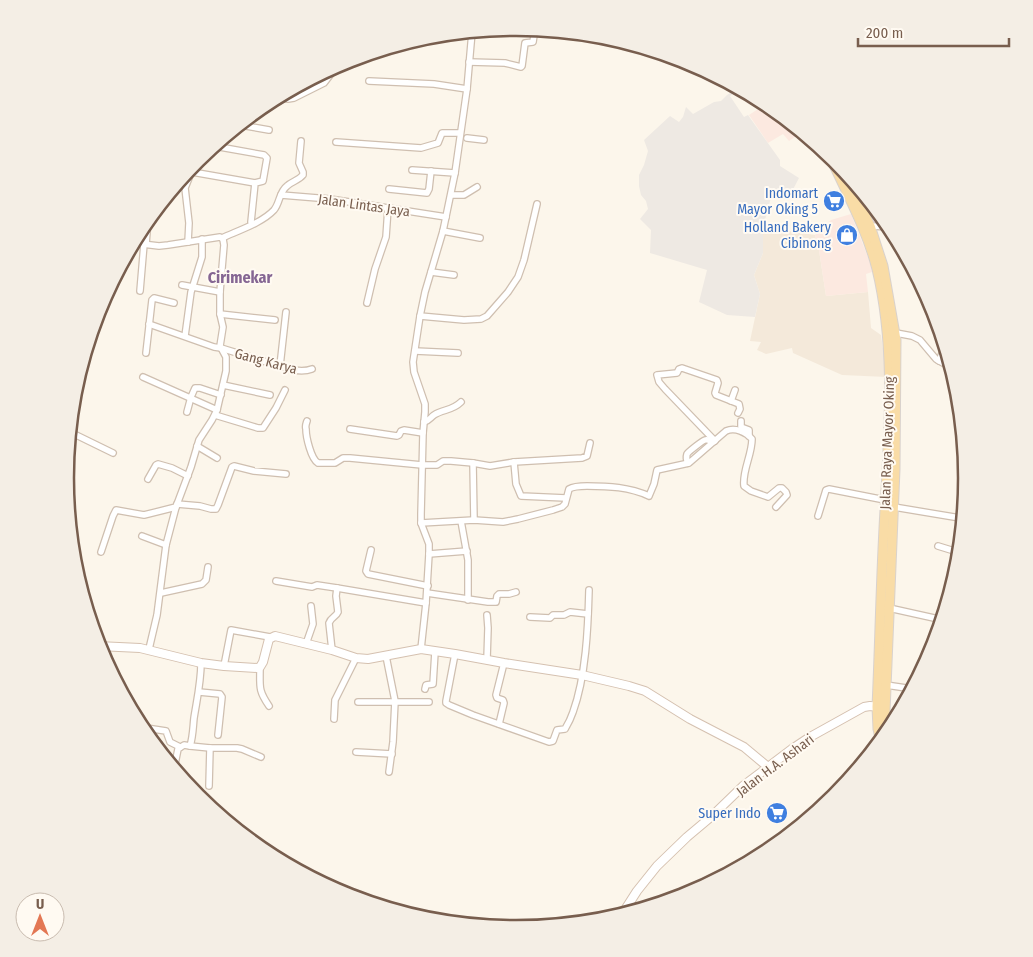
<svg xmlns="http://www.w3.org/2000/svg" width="1033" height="957" font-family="'Fira Sans Condensed',sans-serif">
<rect width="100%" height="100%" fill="#fcf6eb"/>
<polygon fill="#f4e9da" points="763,227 815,235 819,250 826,296 868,292 871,328 881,335 887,377 842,375 793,353 792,348 766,354 757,350 761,342 750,341 760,294 754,275 763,253"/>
<g fill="#fce9e0">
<polygon points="761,100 767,104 802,132 789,141 783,134 768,143 749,115 764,105"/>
<polygon points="851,214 871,265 872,272 866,274 868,292 826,296 819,250 815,235 831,220"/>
</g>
<polygon fill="#eee9e3" points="738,88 740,89 730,96 744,117 748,115 780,160 780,166 799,178 788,199 772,194 763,227 763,253 754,275 760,294 755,317 727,315 699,302 707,270 650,253 651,230 640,219 648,209 646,201 641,195 639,186 639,175 644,165 648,151 644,140 670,116 679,122 683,117 686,107 693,114 714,102 721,101 727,95"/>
<polygon fill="#fadfe1" points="860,190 890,226 875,225"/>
<path fill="#bfe0e7" stroke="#a5cfd8" d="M 332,68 C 329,72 326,77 322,81 C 311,90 295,98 281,95 Z"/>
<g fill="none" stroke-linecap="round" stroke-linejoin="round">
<g stroke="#cfbfb0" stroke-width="8">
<g id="street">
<polyline points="469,62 505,63 521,67 522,66 525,43 533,42 535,29"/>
<polyline points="369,81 434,84 467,89"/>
<polyline points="278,97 288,99 294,98 324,83 337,66"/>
<polyline points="240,125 269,130"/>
<polyline points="467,138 484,140"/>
<polyline points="336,142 421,148 438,143 442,133 460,133"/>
<polyline points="214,146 264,155 267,158 263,181 255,183 251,222"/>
<polyline points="412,170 455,173"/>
<polyline points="192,172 255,183"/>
<polyline points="389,189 427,193 429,189 431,171"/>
<polyline points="281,195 330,199 446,217"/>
<polyline points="451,195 464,195 477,187"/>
<polyline points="870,226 891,227"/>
<polyline points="443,231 480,238"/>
<path d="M 222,238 C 237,231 262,223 274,210 C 280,203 279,192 287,186 C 292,181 298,181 303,175 L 303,172 L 299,163 L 301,141"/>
<polyline points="188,242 189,223 185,188 191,173 200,157"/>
<polyline points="134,243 159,246 168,245 220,237 223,239 224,245 220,292 220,314 223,327 220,346 226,357 226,371 217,410 212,420 199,440 191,467 176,507 166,545 157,615 149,649"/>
<polyline points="146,244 148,220"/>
<polyline points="431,272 454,275"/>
<polyline points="182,285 220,292"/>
<polyline points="140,291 144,244"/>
<polyline points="367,303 375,269 386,237 388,208"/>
<polyline points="220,314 275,320"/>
<polyline points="420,316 464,320 481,319 487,316 508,292 518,277 524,260 537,204"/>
<path d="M 149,324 L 214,347 L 221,348 L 289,369 C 297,371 304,372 312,369"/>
<polyline points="896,333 912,336 920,340 936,359 952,368"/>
<polyline points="185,336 191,292 202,257 202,239"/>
<polyline points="415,351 458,353"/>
<polyline points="146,353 152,300 154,298 174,303"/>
<polyline points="939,361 945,346"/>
<polyline points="280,366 286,312"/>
<polyline points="143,377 217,410"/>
<polyline points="223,385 270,395"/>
<polyline points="731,401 735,390"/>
<polyline points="187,412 191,397 195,388 200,388 221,395"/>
<polyline points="215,415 258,428 263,428 276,408 285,390"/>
<path d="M 307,421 C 306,424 305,426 306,429 C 306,437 311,459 318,463 L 335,463 L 343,458 L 350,458 L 422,465 L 437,465 L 443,461 L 451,461 L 473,463 L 490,466 L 514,462 L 582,458 L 587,456 L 590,443"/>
<polyline points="741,421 741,427 749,430 749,436"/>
<path d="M 424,422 C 429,421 430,418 434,415 C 443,409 452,411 461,402"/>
<polyline points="350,429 397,436 399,435 401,431 404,430 423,433"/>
<polyline points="70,432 113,453"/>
<polyline points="715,441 665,389 659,382 657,375 677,373 679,369 682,368 717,380 718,383 715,393 716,395 739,404 740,409 738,413"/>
<polyline points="197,446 217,458"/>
<polyline points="514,462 516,484 521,496 566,498"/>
<polyline points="473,463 474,520"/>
<path d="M 688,463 C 687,461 686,457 687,454 C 688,452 702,441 705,440 C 708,439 710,441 713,442"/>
<polyline points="148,479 156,465 158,464 172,468 188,476"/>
<polyline points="177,504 200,506 211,509 216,509 218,505 232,467 234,466 254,471 286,474"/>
<polyline points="894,507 960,518"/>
<polyline points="818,516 826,490 829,489 885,500"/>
<polyline points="461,521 468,560 468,600"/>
<path d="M 421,523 L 474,520 L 503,522 L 518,519 L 553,510 L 562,507 L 565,504 L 569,489 C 574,486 581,486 587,486 C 609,486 629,487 649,496 L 654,484 L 657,470 L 689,463 L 726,431 C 735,427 746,432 752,439 C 752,455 742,471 744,486 L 751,491 L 768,497 L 779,488 L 782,488 L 786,492 L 787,495 L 776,507"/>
<polyline points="142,536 166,545"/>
<polyline points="938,546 951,550 960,550"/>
<path d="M 961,549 C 955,540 961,529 960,518 L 964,515"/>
<polyline points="371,550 366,571 368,574 428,586"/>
<polyline points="101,552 113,516 116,510 144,515 176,507"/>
<polyline points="429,554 467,551"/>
<polyline points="276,581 312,587 317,585 337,588 426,603"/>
<polyline points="161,593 202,584 206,580 208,567"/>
<polyline points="427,593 488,602 496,602 497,596 499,594 509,594 516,592"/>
<polyline points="889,608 943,620"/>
<polyline points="487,615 488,628 487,659"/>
<polyline points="530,617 550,618 553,615 564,615 570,612 588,614"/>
<polyline points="306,644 313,624 311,606"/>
<polyline points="421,649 426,603 429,554 429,544 421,523 421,514 423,433 425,412 425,404 414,372 413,362 420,316 425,292 443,231 455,173 467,89 472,32"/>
<path d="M 332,650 L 329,623 C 331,617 336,617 338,612 L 336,596 L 337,588"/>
<path d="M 455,654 L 446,701 L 446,703 L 449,705 L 473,715 L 549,742 L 553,741 L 557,730 L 565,729 C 568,724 571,718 573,712 C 586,676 588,628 589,590"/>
<polyline points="386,656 395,701 393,742 389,772"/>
<polyline points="224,666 231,630 270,637"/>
<path d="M 260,667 C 260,687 258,690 269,706"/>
<polyline points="886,685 913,689"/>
<polyline points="425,689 426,685 433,684 435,652"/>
<polyline points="199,692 220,694 222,697 218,735"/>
<polyline points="358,702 429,702"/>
<polyline points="334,719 335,700 356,658"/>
<polyline points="499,724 504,703 503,700 497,698 496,695 504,663"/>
<polyline points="140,727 166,731 170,742 180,747"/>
<polyline points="190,746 210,748 237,748 242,749 261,757"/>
<polyline points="356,752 392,754"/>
<path d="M 174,769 L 178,749 L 184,745 L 190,746 C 193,737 193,727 194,718 C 197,699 201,682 201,663"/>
<polyline points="209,786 210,748"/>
<polyline points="283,863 283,862"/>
<polyline points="626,909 633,912"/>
</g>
</g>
<g stroke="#d5c1b0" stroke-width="10">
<g id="secondary">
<polyline points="98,646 140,648 201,663 224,666 257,668 260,667 263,662 269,639 275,636 332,650 356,658 368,659 421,649 455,654 504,663 582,675 629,686 645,691 690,719 744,747 768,767"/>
<polyline points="621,916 637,891 657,866 687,837 712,816 743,786 792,749 810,737 864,707 870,706 883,707"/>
</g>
</g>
<g stroke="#d9d2cd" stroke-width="11">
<g id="primary">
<path d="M 829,154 C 846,192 867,229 877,269 C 896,348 889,430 885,510 C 881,576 880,642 877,707 L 878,729 L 881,742"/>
<polyline points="846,173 870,226 883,266 896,340 895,469 885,712 885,723 887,734"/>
</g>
</g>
<use href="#street" stroke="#fff" stroke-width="5.5"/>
<use href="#secondary" stroke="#fff" stroke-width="8"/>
<use href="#primary" stroke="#f9dca6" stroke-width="9"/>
</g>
<defs>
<g id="supermarket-disc" transform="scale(1.125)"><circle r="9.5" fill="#3f7fe0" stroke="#fffaf2"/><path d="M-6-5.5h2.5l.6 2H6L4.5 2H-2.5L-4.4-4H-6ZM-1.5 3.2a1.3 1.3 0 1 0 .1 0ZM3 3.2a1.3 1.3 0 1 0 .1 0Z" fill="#fff"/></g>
<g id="shop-disc" transform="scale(1.125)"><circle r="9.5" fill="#3f7fe0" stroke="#fffaf2"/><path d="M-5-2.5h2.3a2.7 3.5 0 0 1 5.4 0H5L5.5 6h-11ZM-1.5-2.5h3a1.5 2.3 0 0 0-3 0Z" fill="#fff"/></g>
</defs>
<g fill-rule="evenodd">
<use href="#supermarket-disc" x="834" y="201"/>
<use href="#shop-disc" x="847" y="235"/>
<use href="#supermarket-disc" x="777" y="813"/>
</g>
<g text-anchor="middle" stroke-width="4" stroke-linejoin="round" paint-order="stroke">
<g font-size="14" fill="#366cbe" stroke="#fffaf2" text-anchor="end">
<text x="818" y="198">Indomart<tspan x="818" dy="16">Mayor Oking 5</tspan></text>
<text x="831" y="232">Holland Bakery<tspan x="831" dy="16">Cibinong</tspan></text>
<text x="761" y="818">Super Indo</text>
</g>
<g font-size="14" fill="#785e4e" stroke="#fffaf2">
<text transform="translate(364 205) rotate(8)" y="5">Jalan Lintas Jaya</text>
<text transform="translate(266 361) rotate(15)" y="5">Gang Karya</text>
<text transform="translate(887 443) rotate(-88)" y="5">Jalan Raya Mayor Oking</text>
<text transform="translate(775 765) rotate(-37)" y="5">Jalan H.A. Ashari</text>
</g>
<g font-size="16" font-weight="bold" fill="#856693" stroke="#fffaf2">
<text x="240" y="283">Cirimekar</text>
</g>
</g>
<path d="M0 0H1033V957H0ZM74 478a442 442 0 1 1 884 0a442 442 0 1 1-884 0Z" fill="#f4eee5" fill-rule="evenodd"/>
<path fill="none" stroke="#785e4e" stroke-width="2.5" d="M74 478a442 442 0 1 1 884 0a442 442 0 1 1-884 0Z"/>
<g transform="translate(40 917)"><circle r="24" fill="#fffaf2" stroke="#c9bcb0"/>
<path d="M0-4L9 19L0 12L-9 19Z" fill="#e37753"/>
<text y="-8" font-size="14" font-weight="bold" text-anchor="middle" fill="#785e4e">U</text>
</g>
<path d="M858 38v8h151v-8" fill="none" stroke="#785e4e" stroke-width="2.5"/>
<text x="866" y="38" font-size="15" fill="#785e4e" stroke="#fffaf2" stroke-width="4" paint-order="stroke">200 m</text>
</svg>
